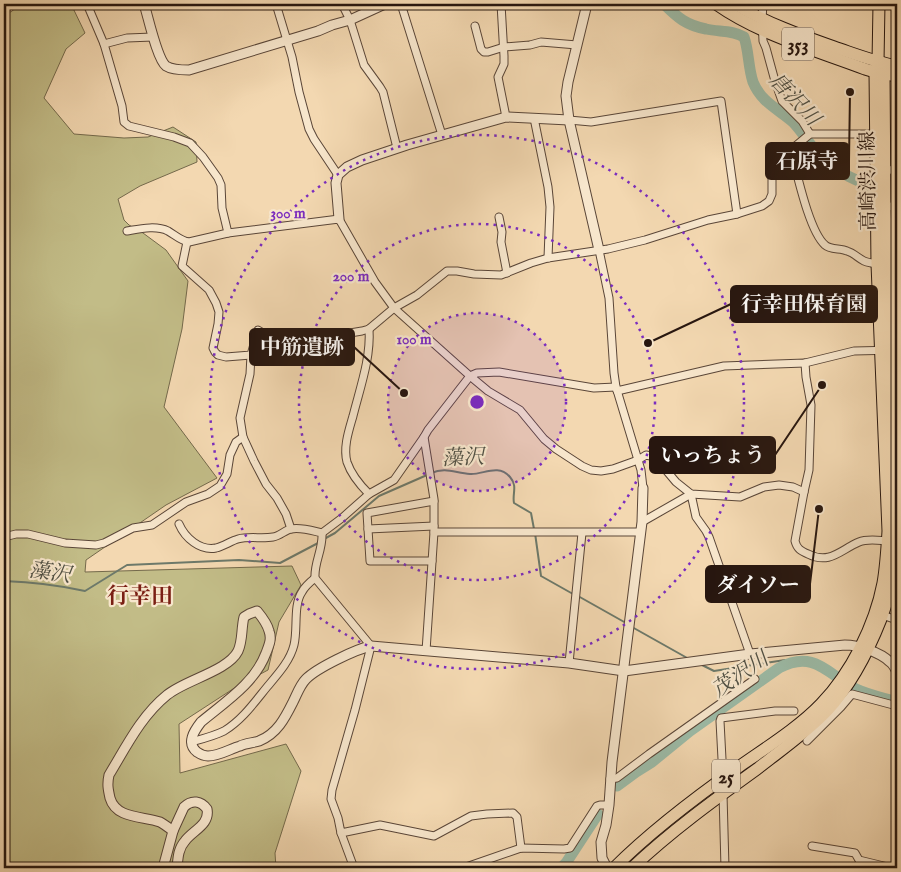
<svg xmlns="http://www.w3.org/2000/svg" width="901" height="872" font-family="'IM FELL English','Noto Serif JP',serif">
<rect width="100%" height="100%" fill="#f3d8b1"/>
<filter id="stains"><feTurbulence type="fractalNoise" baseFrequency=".004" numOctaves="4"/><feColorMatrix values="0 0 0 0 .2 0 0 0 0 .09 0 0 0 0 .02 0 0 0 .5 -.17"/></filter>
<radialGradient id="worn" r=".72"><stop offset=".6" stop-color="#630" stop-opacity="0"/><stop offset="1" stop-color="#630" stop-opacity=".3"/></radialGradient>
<polygon fill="#c2bc87" stroke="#74694b" points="20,4 71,4 85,33 66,49 44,98 74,134 124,138 148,137 173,127 196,142 197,162 140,186 118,199 124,220 129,225 143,233 166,250 188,281 182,329 164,407 217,478 166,505 86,560 85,572 292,566 301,585 279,622 268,670 236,687 179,724 180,773 286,744 301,771 275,853 276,868 4,868 4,11 11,12"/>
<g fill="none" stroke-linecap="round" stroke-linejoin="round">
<g stroke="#6d796a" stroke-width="2">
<path d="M 431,473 C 446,467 455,473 470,474 C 483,475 498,463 510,477 C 518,486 512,494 514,503 L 531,513 L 534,529"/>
<polyline points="535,533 541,576 573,594"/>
<polyline points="324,539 335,533 379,496 427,475"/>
<path d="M 4,581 C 31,582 58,585 85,591 L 127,565 L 239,560 L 280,563 L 320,542"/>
<polyline points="578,596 626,623"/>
<polyline points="632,627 689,659"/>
<polyline points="700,664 714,671 785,660 789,663"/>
</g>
<g stroke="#9cbba7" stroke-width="11">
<path d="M 664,4 C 678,18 686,25 706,29 C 719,32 733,30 744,37 C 749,51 748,67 753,82 C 761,102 778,109 793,122 C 802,131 808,143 817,152 C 838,176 865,184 893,194 L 897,196"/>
<path d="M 617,786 L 636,772 L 652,762 L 690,731 L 779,668 C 815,649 828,675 856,689 C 869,695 884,698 897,702"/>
<polyline points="561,868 566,863 598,814"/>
</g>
<g stroke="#5a4638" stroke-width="9">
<g id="minor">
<polyline points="87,4 104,44 122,106 124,122 129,126 174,137 190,143 203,157 218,178 221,185 222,208 228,233"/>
<polyline points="276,4 292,57 299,92 309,129 314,139 338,175"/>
<polyline points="342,4 350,20 364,65 380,87 383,92 397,148"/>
<polyline points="401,4 442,135"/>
<polyline points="501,4 504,56 504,64 498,77 506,117"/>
<polyline points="763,4 762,19 763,41 766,48 775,81 782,101 802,121 810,134"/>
<polyline points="475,26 481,49 484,52 488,52 504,47 530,45 541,42 577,45"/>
<polyline points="104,44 127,38 153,37"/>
<polyline points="534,118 548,187 550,207 548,258"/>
<polyline points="569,120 591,122 721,101 737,214"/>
<path d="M 791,151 C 797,173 809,231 825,245 C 830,250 841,248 847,251 C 854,253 858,258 864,261 C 868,263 874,263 879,265"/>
<polyline points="885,171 891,170 897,167"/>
<polyline points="885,205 897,208"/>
<polyline points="499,217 502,232 501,242 507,273"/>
<path d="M 127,231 C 139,229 156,225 168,231 C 175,235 181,241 189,242 L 228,233 L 339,219 L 375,282 L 394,308 L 470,376 L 488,391 L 520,410 L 544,439 L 556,449 L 582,466 L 591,470 L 601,471 L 613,469 L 638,460 L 646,455 L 655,457 L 676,482 L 691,494 L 740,497 L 764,487 L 779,485 L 793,487 L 804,492"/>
<polyline points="187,242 182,266 209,290 216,303 219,312 218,324 213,348 215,352 218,355 226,357 251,355 258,330 291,350 306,352 344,334 362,331 369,329 394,308 417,295 447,271 457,271 474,274 501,275 531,263 548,258 608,249 645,240 708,220 737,214 762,206 769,201 772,194 772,168 775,163 810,134 876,134"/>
<polyline points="599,250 609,298 614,373 616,387 641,470 643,488"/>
<path d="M 369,329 C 371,358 360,388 353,416 C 349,430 343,447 347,462 C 351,474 360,485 369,494"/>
<polyline points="251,355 250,374 240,418 243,437 254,461 266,484 277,498 286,514 291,529"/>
<path d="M 805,363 L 806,377 L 811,405 L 809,470 L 804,492 L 795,541 C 797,549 801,551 808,554 C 830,565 840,550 859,542 C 868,538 881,541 891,541"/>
<polyline points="617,391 724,366 805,363 854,351 897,350"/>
<polyline points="642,522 691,494 696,517 706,531 709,537 750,654"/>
<path d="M 179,524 C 185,538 200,551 216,548 C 224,546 231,541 238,539 C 249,536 262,539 273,537 C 280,536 285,530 291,529 C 301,527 313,531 322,533 C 323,550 314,562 315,578 L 371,646 L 355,710 L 332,790 L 331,799 L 338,818 L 341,833 L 380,825 L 434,836 L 471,816 L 487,814 L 513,813 L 517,817 L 521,848"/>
<polyline points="368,529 434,526"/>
<polyline points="434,532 641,532"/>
<polyline points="322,533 342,518 369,494 394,480 424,437"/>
<polyline points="4,537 16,534 28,534 65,543 96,545 104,543 133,528 152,525 186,502 208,494 220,486 227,474 230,455 236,442 243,437"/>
<polyline points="432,561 370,561 367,513 434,501"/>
<polyline points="882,615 897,620"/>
<polyline points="426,651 434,532 434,499 424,437 428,430 470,376 477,373 499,372 594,388 616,387"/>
<polyline points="891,662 897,656"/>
<polyline points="569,663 582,533"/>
<polyline points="807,741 841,707 852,694 897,706"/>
<path d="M 191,742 C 202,739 214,736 224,731 C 242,720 254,703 267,687 C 278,674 290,661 294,645 C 298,629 293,605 302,592 C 305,586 310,582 315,578"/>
<polyline points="723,778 720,721 721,718 775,711 794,711"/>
<polyline points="610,779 617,778 649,754 755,679"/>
<polyline points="723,794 725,868"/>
<polyline points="341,833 354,868"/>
<polyline points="812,846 855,853 859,860 892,868"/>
<polyline points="463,868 521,848 564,849 570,848 597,806 600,805 609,805"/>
</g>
</g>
<g stroke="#5a4638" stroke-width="11">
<g id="tertiary">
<path d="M 144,4 C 148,16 157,59 166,66 C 172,70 182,70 189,70 L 318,31 L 332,25 L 350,20 L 385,4"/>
<polyline points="587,4 568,82 566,96 569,120 599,250"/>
<polyline points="339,219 336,183 338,175 347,167 362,160 407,145 506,117 569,120"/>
<path d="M 173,831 C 169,828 164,824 160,822 C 143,816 116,819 110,798 C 108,789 107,784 109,775 C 126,747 141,716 167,695 C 185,680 228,671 238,651 C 243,640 241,629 244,617 L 249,614 L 257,611 C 262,617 267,623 269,631 C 272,639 269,645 266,653 C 255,683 225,702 201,722 C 194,731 186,743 197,752 C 200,754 204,756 208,756 C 219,756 230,749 240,746 C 246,743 253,743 259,741 C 277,734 285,718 293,702 C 297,694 300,685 306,679 C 317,668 356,649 371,646 L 569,663 L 624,671 L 750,654 L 845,645 C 858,645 880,652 890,662 C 893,664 895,668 897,672"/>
<path d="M 163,868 L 173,831 L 184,807 C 192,799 201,801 207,809 C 210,825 193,830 185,841 C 178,849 178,858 177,868"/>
<polyline points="607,868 602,858 601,842 606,825 609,805 612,762 642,522 643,488"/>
</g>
</g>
<g stroke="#27160f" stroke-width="13">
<g id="primary">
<path d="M 614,868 C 652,830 696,797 740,766 C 767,747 799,727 821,704 C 851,673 875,625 883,583 C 886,566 887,548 888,531 L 877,264 L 875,72 L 878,62 L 879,4"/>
<path d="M 632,868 C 670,832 714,800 757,769 C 781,750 806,733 827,711 C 852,684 868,652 881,619 C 886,605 891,591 894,576 C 895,564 896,553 896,542 L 888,318 L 885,199 L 884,74 L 880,65"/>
</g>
</g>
<g stroke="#27160f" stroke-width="13">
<g id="trunk">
<path d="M 716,4 C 760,35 815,50 865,69 L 875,72 L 897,76"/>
<path d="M 735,4 C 766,23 800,35 834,47 C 855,54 875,62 897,66"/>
</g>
</g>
<use href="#minor" stroke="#f7e6cc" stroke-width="7"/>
<use href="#tertiary" stroke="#f7e6cc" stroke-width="9"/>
<use href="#primary" stroke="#f3d8b1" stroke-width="11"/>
<use href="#trunk" stroke="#f3d8b1" stroke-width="11"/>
</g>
<circle cx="477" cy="402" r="89" fill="#7b2cbf" fill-opacity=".12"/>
<g fill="none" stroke="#7b2cbf" stroke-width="2.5" stroke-dasharray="2.5 5">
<circle cx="477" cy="402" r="89"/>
<circle cx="477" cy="402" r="178"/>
<circle cx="477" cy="402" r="267"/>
</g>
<g text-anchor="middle" stroke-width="4.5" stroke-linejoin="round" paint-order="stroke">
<g fill="#f7e6cc" stroke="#655448" stroke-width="1">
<rect x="782" y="27.5" width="32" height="33" rx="4"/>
<rect x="712" y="759.5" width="28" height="33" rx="4"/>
</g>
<g font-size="19" font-weight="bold" fill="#27160f">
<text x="798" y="51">353</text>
<text x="726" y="783">25</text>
</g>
<g font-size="20" fill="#27160f" stroke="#f7e6cc">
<text transform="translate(867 181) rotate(-91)" y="7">高崎渋川線</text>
</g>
<g font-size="21" font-style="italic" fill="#505044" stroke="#f7e6cc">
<text transform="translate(795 99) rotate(47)" y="7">唐沢川</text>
<text transform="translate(463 457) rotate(-2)" y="7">藻沢</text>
<text transform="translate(50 572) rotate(8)" y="7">藻沢</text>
<text transform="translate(740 674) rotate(-34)" y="7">茂沢川</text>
</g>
<g font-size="22" font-weight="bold" fill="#7a1f14" stroke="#f7e6cc">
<text x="140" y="603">行幸田</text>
</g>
</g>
<circle cx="477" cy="402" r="8" fill="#7b2cbf" stroke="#f7e6cc" stroke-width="2.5"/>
<g font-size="15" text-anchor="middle" font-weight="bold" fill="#7b2cbf" stroke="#f7e6cc" stroke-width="4.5" stroke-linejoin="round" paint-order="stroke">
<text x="288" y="218">300 m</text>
<text x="351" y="281">200 m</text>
<text x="414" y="344">100 m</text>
</g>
<path fill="none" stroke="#27160f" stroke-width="2" d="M850 92L849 161M648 343L731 304M404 393L354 347M822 385L775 455M819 509L810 584"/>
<g fill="#27160f" stroke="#f7e6cc" stroke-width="2">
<circle cx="850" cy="92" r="5"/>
<circle cx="648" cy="343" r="5"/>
<circle cx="404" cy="393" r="5"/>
<circle cx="822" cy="385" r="5"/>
<circle cx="819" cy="509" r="5"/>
</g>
<g fill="#27160f" stroke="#27160f" stroke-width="2">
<rect x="766" y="143" width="83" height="36" rx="5"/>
<rect x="731" y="286" width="146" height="36" rx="5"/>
<rect x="250" y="329" width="104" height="36" rx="5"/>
<rect x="650" y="437" width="125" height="36" rx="5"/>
<rect x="706" y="566" width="104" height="36" rx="5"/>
</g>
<g font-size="21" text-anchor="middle" font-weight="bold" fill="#fff">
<text x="807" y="168">石原寺</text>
<text x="804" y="311">行幸田保育園</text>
<text x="302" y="354">中筋遺跡</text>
<text x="713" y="462">いっちょう</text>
<text x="758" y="592">ダイソー</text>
</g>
<rect width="901" height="872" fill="none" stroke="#f3d8b1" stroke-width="20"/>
<rect x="5" y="5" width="891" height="862" fill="none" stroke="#27160f" stroke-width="2.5"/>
<rect x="10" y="10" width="881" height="852" fill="none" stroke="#27160f"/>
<rect width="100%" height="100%" filter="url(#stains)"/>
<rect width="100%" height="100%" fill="url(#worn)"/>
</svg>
